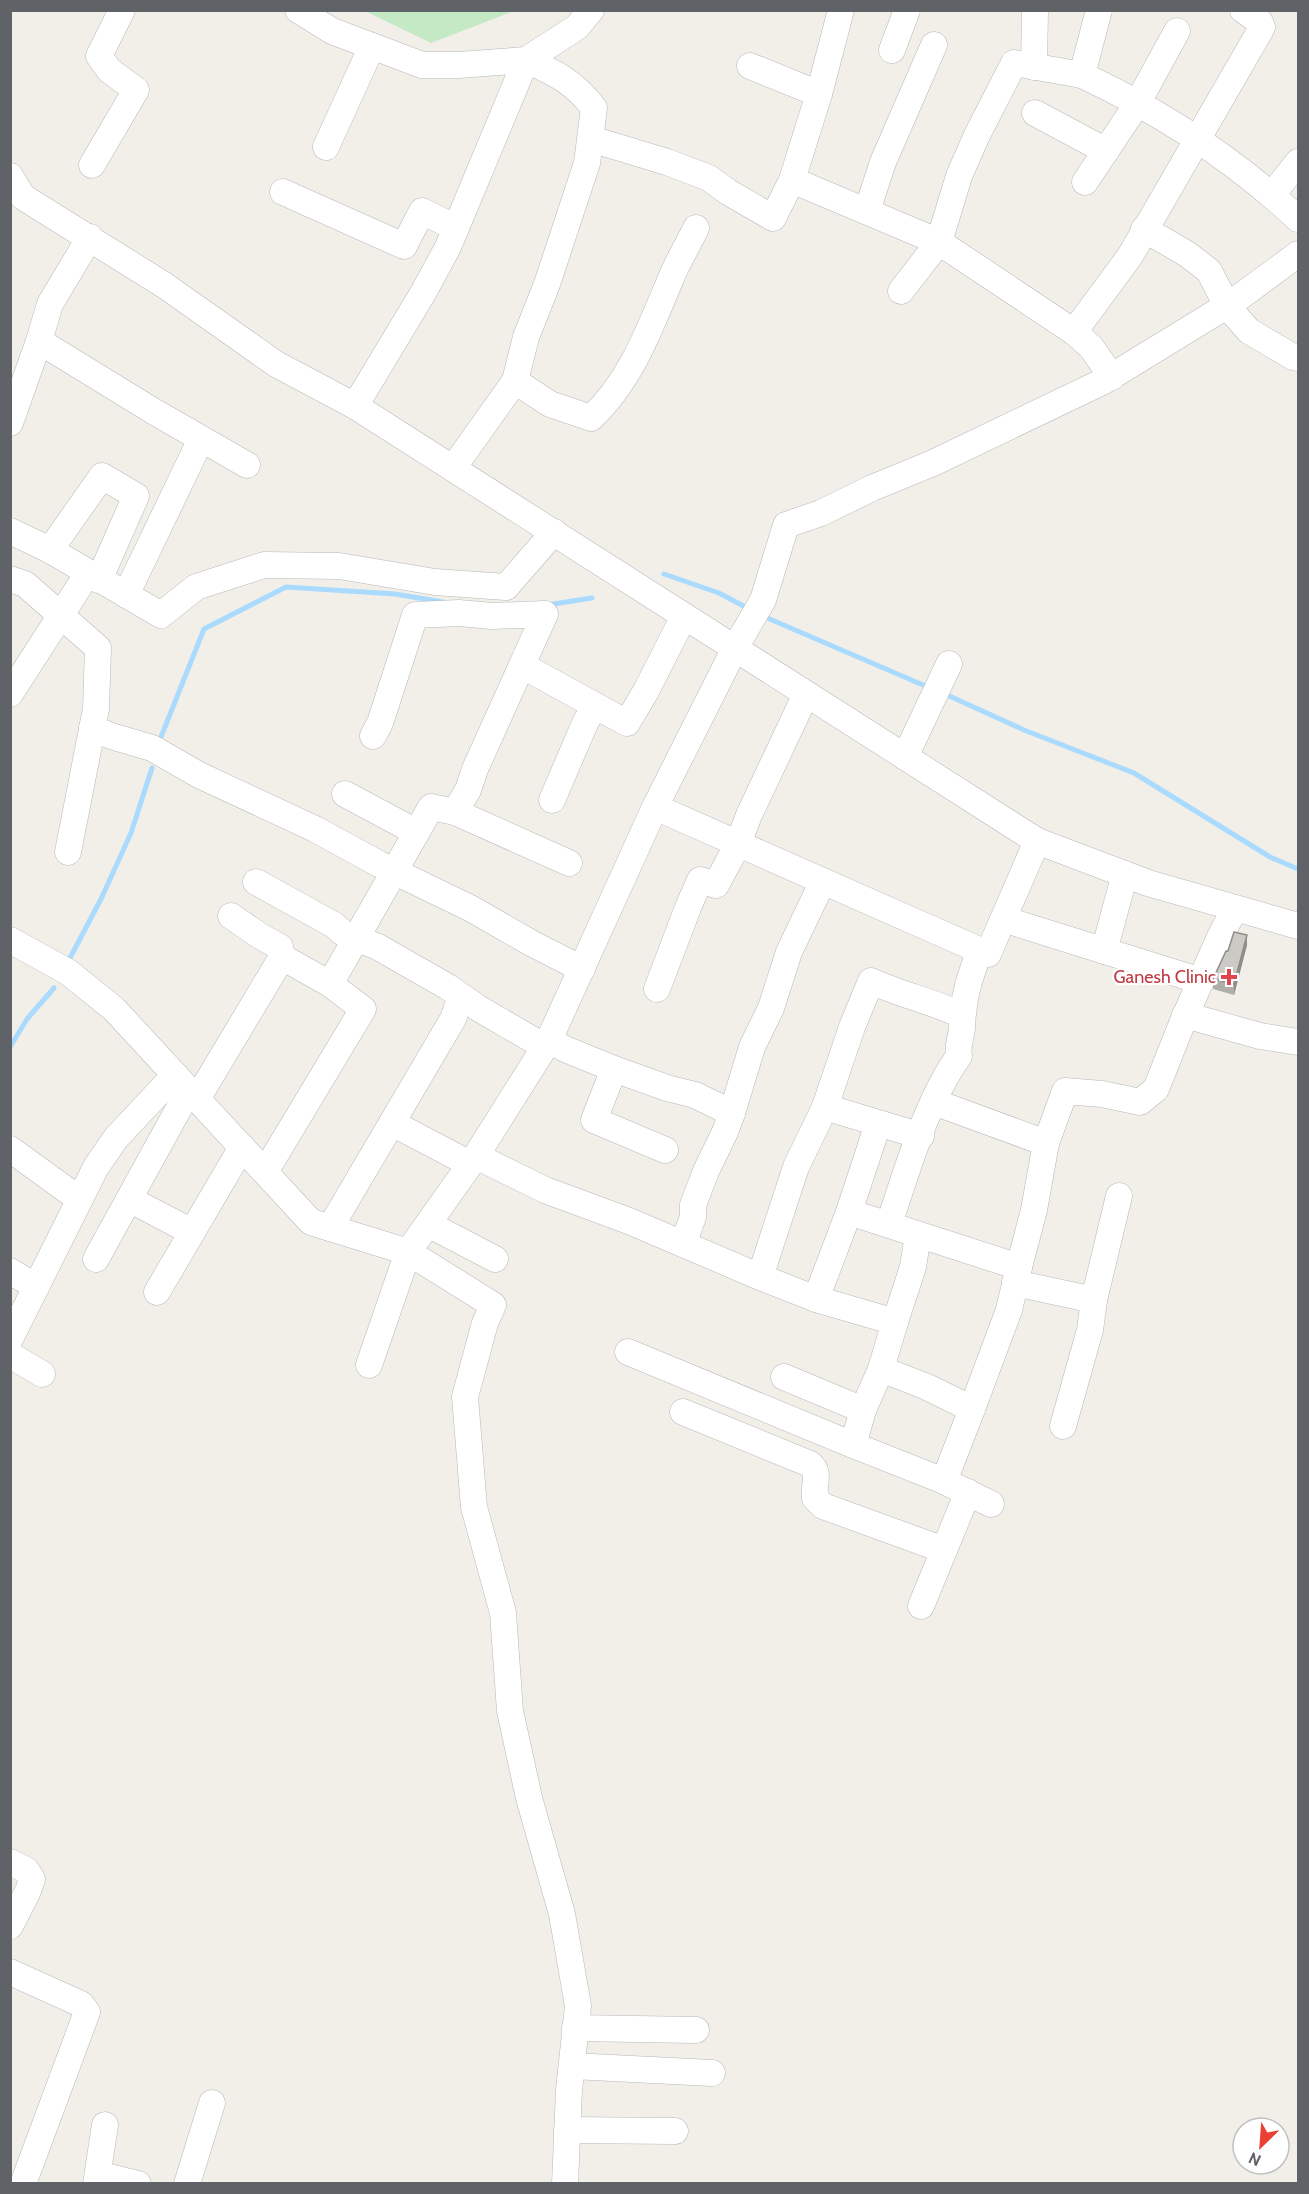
<svg xmlns="http://www.w3.org/2000/svg" width="1309" height="2194" font-family="Cabin,sans-serif">
<rect width="100%" height="100%" fill="#f1efe8"/>
<polygon fill="#c5e8c5" points="365,11 514,11 431,43"/>
<g fill="none" stroke-linecap="round" stroke-linejoin="round">
<g stroke="#aadbff" stroke-width="5">
<polyline points="664,574 719,593 749,609"/>
<polyline points="547,605 592,598"/>
<polyline points="765,617 930,688"/>
<polyline points="945,694 1024,730 1134,773 1270,857 1298,869"/>
<polyline points="159,742 204,629 286,587 395,594 443,602"/>
<polyline points="70,958 101,899 131,833 152,768"/>
<polyline points="10,1047 27,1019 54,988"/>
</g>
<g stroke="#b5b8bc" stroke-width="27">
<g id="minor">
<polyline points="298,10 332,31 422,65 459,65 526,60 577,27 591,10"/>
<path d="M 1099,10 L 1082,75 C 1161,112 1234,159 1298,219"/>
<polyline points="892,50 907,10"/>
<polyline points="750,66 819,94"/>
<polyline points="1034,67 1035,10"/>
<polyline points="1035,113 1106,151"/>
<polyline points="591,139 667,162 709,178 728,192 773,218 792,180 819,94 841,10"/>
<polyline points="326,147 372,46"/>
<polyline points="92,165 136,90 109,70 99,56 122,10"/>
<polyline points="10,176 23,197 164,285 276,364 355,406 1037,841 1148,883 1298,926"/>
<polyline points="792,180 939,242 1074,332 1091,347 1112,377"/>
<polyline points="1085,182 1137,104 1177,31"/>
<polyline points="283,192 404,246 422,211 456,228"/>
<polyline points="1272,195 1298,162"/>
<polyline points="867,211 883,162 934,45"/>
<polyline points="1144,229 1187,254 1209,271 1227,306 1249,331 1293,357 1298,358"/>
<polyline points="901,291 939,242 959,176 977,135 1014,63 1082,75"/>
<polyline points="1074,332 1130,256 1260,31 1262,27 1260,22 1243,10"/>
<polyline points="39,341 153,411 247,465"/>
<path d="M 355,406 L 423,293 L 448,247 L 526,60 C 556,73 574,82 594,108 L 587,163 L 547,284 L 526,337 L 515,381 L 550,404 L 591,418 C 631,381 650,328 671,278 C 678,261 688,245 696,228"/>
<polyline points="10,423 39,341 50,304 90,237"/>
<polyline points="453,468 515,381"/>
<polyline points="10,531 50,550 161,615 196,587 264,565 339,566 435,582 506,587 554,532"/>
<polyline points="50,550 102,476 136,496 99,580"/>
<polyline points="10,579 25,584 98,648 96,709 68,852"/>
<polyline points="126,595 201,439"/>
<polyline points="523,666 627,723 646,691 684,616"/>
<polyline points="10,694 88,573"/>
<polyline points="92,728 111,736 152,748 199,775 315,829 379,864 472,909 531,943 582,969"/>
<polyline points="373,736 380,723 415,615 459,613 492,616 545,614 475,769 468,790 455,812"/>
<polyline points="905,757 949,664"/>
<polyline points="345,794 416,832"/>
<polyline points="552,800 586,721 596,706"/>
<polyline points="655,807 988,954 1037,841"/>
<polyline points="256,882 334,925 343,933 378,947 448,987 478,1008 545,1047"/>
<polyline points="1003,919 1201,981"/>
<polyline points="10,940 68,972 114,1009 311,1222 408,1252 369,1365"/>
<polyline points="1104,951 1125,874"/>
<polyline points="282,957 330,984"/>
<polyline points="657,989 689,905 700,880 716,885 738,844 749,815 806,694"/>
<polyline points="1185,1015 1260,1036 1298,1042"/>
<polyline points="549,1040 565,1049 614,1069 667,1088 695,1095 732,1113 752,1047 771,1008 789,952 823,881"/>
<polyline points="614,1069 594,1120 665,1150"/>
<polyline points="197,1099 282,957 280,947 260,936 231,916"/>
<polyline points="934,1102 1046,1143"/>
<polyline points="392,1123 470,1164"/>
<polyline points="878,1124 849,1212 1019,1267 1034,1210 1046,1143 1065,1091 1102,1094 1140,1102 1156,1089 1183,1021 1219,939 1235,908"/>
<path d="M 921,1136 L 825,1107 L 852,1027 L 871,981 C 901,995 932,1001 961,1015"/>
<polyline points="10,1149 79,1199"/>
<polyline points="476,1156 545,1190 629,1221 683,1244 693,1217 693,1205 706,1171 725,1132 732,1113"/>
<polyline points="265,1172 363,1009 330,984 431,807 455,812 569,863"/>
<polyline points="129,1199 192,1232"/>
<polyline points="849,1212 816,1299 895,1322 913,1267 918,1235"/>
<polyline points="428,1224 495,1259"/>
<path d="M 889,1224 C 907,1171 926,1102 959,1056 C 957,1045 961,1039 962,1028 C 963,997 969,979 980,950"/>
<polyline points="330,1228 453,1019 461,997"/>
<polyline points="683,1244 760,1277"/>
<polyline points="96,1259 189,1090"/>
<polyline points="10,1271 36,1287"/>
<polyline points="1015,1283 1094,1300 1119,1196"/>
<polyline points="157,1292 242,1147"/>
<polyline points="816,1299 760,1277 796,1167 825,1107"/>
<polyline points="895,1322 881,1369 927,1387 972,1409 1009,1310 1019,1267"/>
<polyline points="10,1339 96,1167 116,1138 175,1075"/>
<polyline points="628,1352 853,1445"/>
<polyline points="10,1355 42,1374"/>
<polyline points="784,1377 863,1410 881,1369"/>
<polyline points="972,1409 944,1481 991,1504"/>
<polyline points="863,1410 853,1445 944,1481"/>
<path d="M 683,1412 L 810,1464 C 821,1473 813,1485 815,1498 L 823,1506 L 944,1550"/>
<polyline points="1063,1426 1090,1330 1094,1300"/>
<polyline points="921,1606 968,1492"/>
<polyline points="10,1862 26,1870 32,1879 28,1891 10,1926"/>
<polyline points="10,1972 81,2004 87,2012 23,2184"/>
<polyline points="575,2028 696,2030"/>
<polyline points="572,2066 712,2073"/>
<polyline points="567,2130 675,2131"/>
<polyline points="98,2174 138,2184"/>
<polyline points="96,2184 105,2125"/>
<polyline points="187,2184 212,2103"/>
<polyline points="565,2184 569,2090 578,2006 562,1914 529,1798 510,1711 503,1613 474,1507 465,1397 485,1323 493,1305 408,1252 476,1156 549,1040 655,807 735,648 763,600 786,525 821,513 872,488 933,463 1104,381 1233,302 1298,254"/>
</g>
</g>
<use href="#minor" stroke="#fff" stroke-width="26"/>
</g>
<polygon fill="#afaea9" points="1247,945 1234,995 1213,989 1213,979"/>
<polygon fill="#8f8d8a" points="1247,935 1247,945 1234,995 1234,984"/>
<polygon fill="#cccac5" stroke="#8f8d8a" stroke-width="1.5" points="1234,932 1247,935 1234,984 1213,979 1226,951 1228,951"/>
<path fill="#e0444e" stroke="#fff" stroke-width="2" d="M1226 968h6v6h6v6h-6v6h-6v-6h-6v-6h6z"/>
<g text-anchor="middle" stroke-width="4.5" stroke-linejoin="round" paint-order="stroke">
<g font-size="18" fill="#be3a42" stroke="#fff" text-anchor="end">
<text x="1216" y="983">Ganesh Clinic</text>
</g>
</g>
<rect width="1309" height="2194" fill="none" stroke="#5f6368" stroke-width="24"/>
<g transform="translate(1261 2146) rotate(205)"><circle r="28" fill="#ffffff" stroke="#bfc1c3" stroke-width="1.5"/>
<path d="M0-4.5L10 22L0 15L-10 22Z" fill="#eb4034"/>
<text y="-9" font-size="16" font-weight="bold" text-anchor="middle" fill="#5f6368">N</text>
</g>
</svg>
